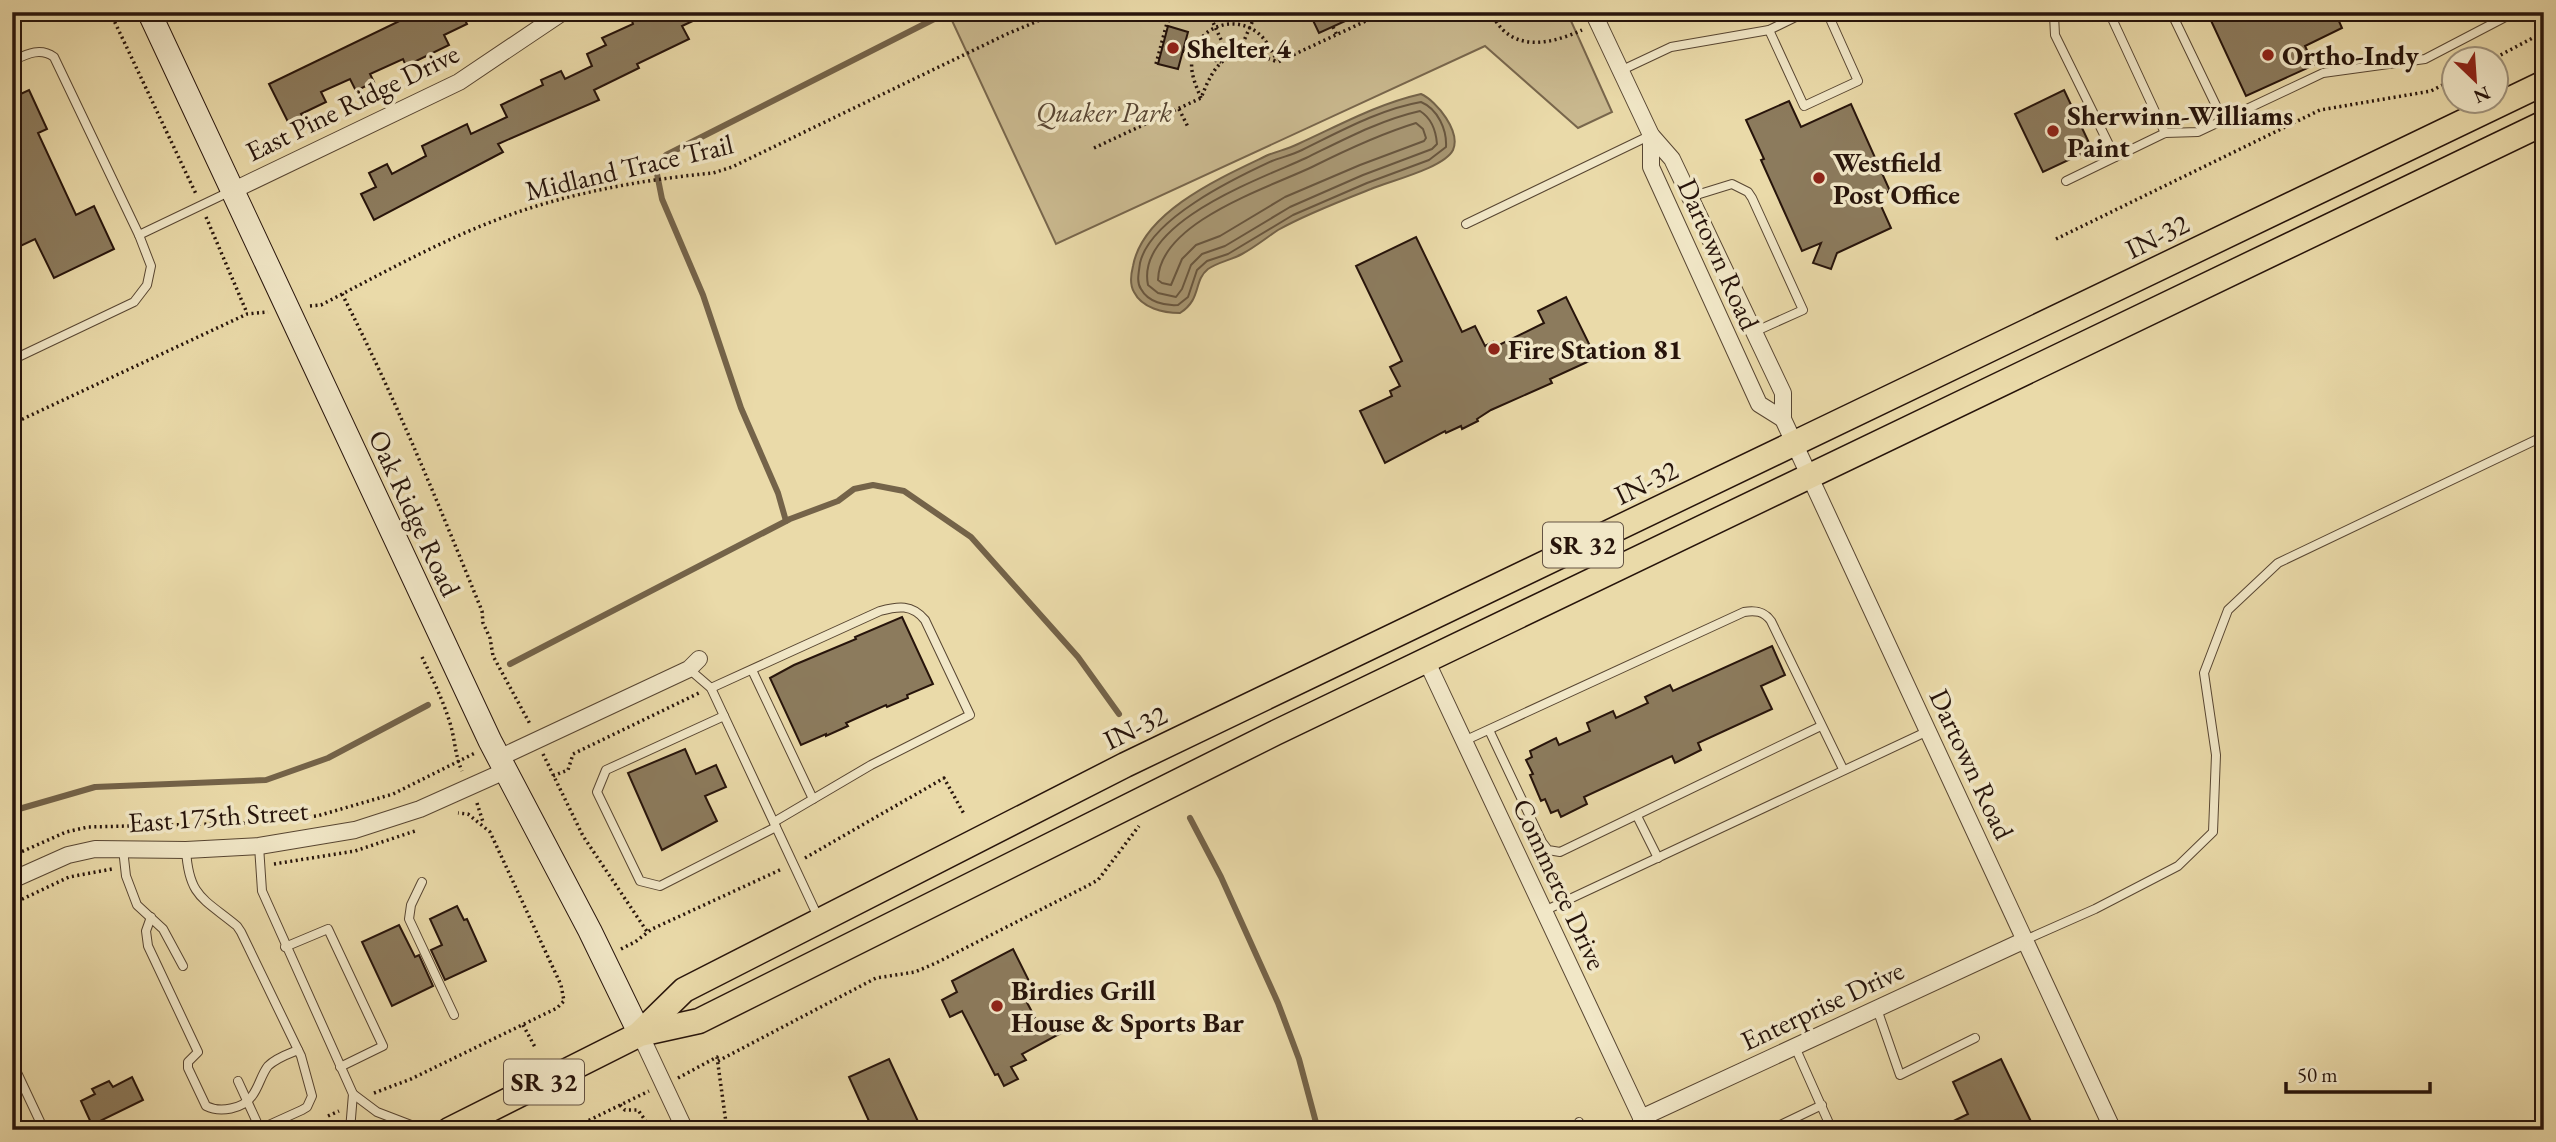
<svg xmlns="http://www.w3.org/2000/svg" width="2556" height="1142" font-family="'EB Garamond',serif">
<rect width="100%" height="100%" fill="#eadaa9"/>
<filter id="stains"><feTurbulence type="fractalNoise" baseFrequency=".00286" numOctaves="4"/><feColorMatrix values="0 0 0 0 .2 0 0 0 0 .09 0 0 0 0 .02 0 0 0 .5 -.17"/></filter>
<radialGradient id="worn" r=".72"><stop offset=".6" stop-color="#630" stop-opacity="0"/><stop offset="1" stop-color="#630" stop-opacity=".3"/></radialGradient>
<polygon fill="#c9b88e" stroke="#78664c" stroke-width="2" points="948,12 1567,12 1612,112 1578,128 1485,46 1056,244"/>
<path fill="#a89773" stroke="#746349" stroke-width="2" d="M 1421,94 C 1437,101 1461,132 1453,150 C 1444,168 1390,181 1371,189 C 1343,200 1304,215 1278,230 C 1266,238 1255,247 1242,254 C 1231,260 1218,262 1208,269 C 1193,281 1202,299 1180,313 C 1163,313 1142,308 1134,292 C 1129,284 1131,274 1133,266 C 1143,211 1222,177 1268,155 C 1278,151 1288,149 1298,144 C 1338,126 1377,104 1421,94 Z"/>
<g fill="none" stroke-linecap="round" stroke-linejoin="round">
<g stroke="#68563f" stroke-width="2">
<path d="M 1421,102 C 1438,109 1447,130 1446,147 L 1429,160 L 1367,183 L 1293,215 L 1228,254 L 1207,261 L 1197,270 L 1188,297 L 1178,305 C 1165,306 1148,302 1141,289 C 1136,282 1139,272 1140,263 C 1150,219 1233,179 1272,161 C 1282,157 1292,155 1302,150 C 1339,132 1380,109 1421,102 Z"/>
<path d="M 1420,111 C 1431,118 1436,131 1437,144 L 1432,149 L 1363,175 L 1290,207 L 1225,246 L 1202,254 L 1191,265 L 1182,289 L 1176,297 L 1158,293 L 1148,285 C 1135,222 1263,178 1306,158 C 1343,140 1380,120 1420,111 Z"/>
<path d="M 1416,123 L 1423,129 L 1426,138 L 1424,141 L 1360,165 L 1285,197 L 1220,236 L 1196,245 L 1182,259 L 1171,285 L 1162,283 L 1158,280 C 1159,222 1268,188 1312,167 C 1346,150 1380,134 1416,123 Z"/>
</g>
<g stroke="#746349" stroke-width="6">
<polyline points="786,521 778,493 741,408 703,295 662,199 656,169 666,155 948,12"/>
<polyline points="510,664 790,519 838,501 854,489 873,485 904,491 971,537 1078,657 1119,714"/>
<polyline points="12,811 95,787 266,780 328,758 428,705"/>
<polyline points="1190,818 1221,877 1278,1003 1299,1059 1318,1130"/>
</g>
</g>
<g fill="#8c7b5d" stroke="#27140b" stroke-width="2">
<polygon points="418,12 461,12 467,24 444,35 449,45 406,66 403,59 370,74 374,82 356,91 350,79 321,92 326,102 301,114 303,117 289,124 269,84"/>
<polygon points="643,12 649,12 653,20 669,12 712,12 682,26 689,39 637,64 639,68 594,90 599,100 498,144 503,152 374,220 361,194 376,187 369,173 387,164 392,174 426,156 422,146 467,124 471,134 507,117 501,105 543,85 541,80 561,71 565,79 592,66 587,54 606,45 602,38 633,24 631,18"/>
<polygon points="1309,12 1365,12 1319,33"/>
<polygon points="2207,12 2335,12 2342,28 2305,46 2314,65 2246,96"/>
<polygon points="1168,26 1188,32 1178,69 1158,64"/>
<polygon points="29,90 47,129 38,133 76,215 94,206 114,249 54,278 35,239 12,250 12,98"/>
<polygon points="2064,90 2092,149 2043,172 2015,114"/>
<polygon points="1789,101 1801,127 1851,104 1890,191 1877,197 1891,228 1837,253 1831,269 1813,263 1821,243 1802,251 1761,160 1764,159 1746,120"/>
<polygon points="1416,237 1462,332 1475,326 1485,346 1493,342 1495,347 1544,323 1538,311 1566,297 1596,358 1550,379 1552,383 1491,410 1477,419 1478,421 1462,429 1461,426 1446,433 1445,431 1385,463 1360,411 1392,396 1390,391 1400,386 1390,367 1402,361 1356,266"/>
<polygon points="902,617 933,684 907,695 908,698 887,707 886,705 846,723 848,726 826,736 826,734 801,745 770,678 794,665 856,639 855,637"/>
<polygon points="1772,646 1785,675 1761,686 1772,709 1698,743 1701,750 1675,763 1672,756 1584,797 1587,804 1561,817 1558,810 1551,813 1545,799 1541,801 1530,775 1533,774 1526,760 1532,757 1530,751 1556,738 1559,745 1590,731 1587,723 1613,711 1616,718 1648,703 1645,697 1670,685 1673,691"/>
<polygon points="685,749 696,774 716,765 726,787 705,796 717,821 662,850 628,773"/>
<polygon points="457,906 464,920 467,919 486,961 445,980 431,950 442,945 430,919"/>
<polygon points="399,925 415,957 419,955 433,986 392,1006 362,942"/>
<polygon points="1013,949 1033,989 1023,995 1039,1025 1053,1018 1061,1033 1022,1054 1026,1060 1011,1067 1018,1079 1004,1086 998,1074 995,1075 962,1011 950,1017 942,1000 957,992 952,981"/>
<polygon points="889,1059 922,1130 873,1130 849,1077"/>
<polygon points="2001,1059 2035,1130 1935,1130 1968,1114 1953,1082"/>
<polygon points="132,1077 143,1100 92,1125 81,1101 95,1094 92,1089 109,1081 113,1087"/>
</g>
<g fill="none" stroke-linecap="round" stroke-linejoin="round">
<g stroke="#584632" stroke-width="10">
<g id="lane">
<polyline points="2060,12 2054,15 2055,35 2115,157"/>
<polyline points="2109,12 2165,133"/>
<polyline points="2171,12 2223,120"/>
<polyline points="1769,30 1804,106 1858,81 1827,12"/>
<path d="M 12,61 C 27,54 40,47 54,57 L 139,235 L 151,266 L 147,285 L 134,302 L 12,360"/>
<polyline points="1620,71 1671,47 1769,30 1806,12"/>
<polyline points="2066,181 2165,133 2198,132 2323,73 2425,59 2515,12"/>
<polyline points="1690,197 1732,184 1748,192 1752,198 1803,310 1754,332"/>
<polyline points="1466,224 1651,135"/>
<polyline points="139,235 229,192"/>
<polyline points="689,669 711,688 819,919"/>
<polyline points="752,670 813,799"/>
<path d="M 711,688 L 880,611 C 898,606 912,604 925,620 L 970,715 L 871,765 L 774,822"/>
<polyline points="724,716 606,770 597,792 640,881 660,886 776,827"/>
<polyline points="1489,730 1542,842 1548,850 1560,852 1821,726"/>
<path d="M 1464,741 L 1744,612 C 1755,610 1764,611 1771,621 L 1843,769"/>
<polyline points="1637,816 1658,858"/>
<polyline points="259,846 262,891 353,1094 350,1130"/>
<polyline points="123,849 126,876 137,905 163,929 183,966"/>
<path d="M 186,850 C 189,897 203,898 237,926 L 241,932 L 301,1056 L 312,1096 L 307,1107 L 302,1110 L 260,1129 L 238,1081"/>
<polyline points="422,882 411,905 409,919 454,1015"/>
<polyline points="1544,911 1928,731"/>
<path d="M 151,917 L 146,931 L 148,946 L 198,1052 L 188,1062 L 188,1068 L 206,1106 C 220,1113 243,1109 252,1096 C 259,1087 261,1075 268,1066 C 276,1058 288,1054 298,1050"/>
<polyline points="2025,940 2095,909 2178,866 2213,832 2216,755 2204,673 2228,610 2278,563 2544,436"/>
<polyline points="285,947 328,929 383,1046 340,1067"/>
<polyline points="1877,1009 1900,1075 1975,1038"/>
<polyline points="1795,1047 1832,1130"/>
<polyline points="12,1062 44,1130"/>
<polyline points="353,1094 377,1112 424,1130"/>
<polyline points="1579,1122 1583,1130"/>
<polyline points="1770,1130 1822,1105"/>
</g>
</g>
<g stroke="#584632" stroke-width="18">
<g id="street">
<polyline points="1593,12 1651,135 1672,159 1783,393 1783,419 2113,1130"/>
<polyline points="1651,135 1651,167 1759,404 1783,419"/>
<polyline points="232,191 459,82 563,12"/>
<polyline points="1426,660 1647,1130"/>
<polyline points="499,758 689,669 699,659"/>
<polyline points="12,880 68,855 95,849 186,850 259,846 355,830 420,809 505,771"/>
<polyline points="640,1034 685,1130"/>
<polyline points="1641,1118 2025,940"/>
</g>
</g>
<g stroke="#27140b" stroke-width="25">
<polyline id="secondary" points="149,12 490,741 590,931 640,1034"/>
</g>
<g stroke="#27140b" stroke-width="27">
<g id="primary">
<polyline points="640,1033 684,990 1125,765 2544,83"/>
<polyline points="449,1130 640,1034 699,1021 1275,733 2544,123"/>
</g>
</g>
<g stroke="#27140b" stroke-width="3.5" stroke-dasharray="2 3.5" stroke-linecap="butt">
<polyline points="110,12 196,194"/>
<path d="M 1490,12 C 1494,18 1498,25 1503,30 C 1525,51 1558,41 1582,30"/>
<polyline points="1211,18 1229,57"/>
<polyline points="1333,27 1337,35"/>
<polyline points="1183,51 1221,62"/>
<polyline points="1238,54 1254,18"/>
<polyline points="2491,60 2544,32"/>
<polyline points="1156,64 1167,23 1174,12"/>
<path d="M 1201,98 C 1196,86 1190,73 1192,60 C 1195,28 1233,13 1258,33 C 1267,40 1271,51 1277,60"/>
<polyline points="1179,109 1188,127"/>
<path d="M 1094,148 L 1201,98 C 1218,54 1233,45 1278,62 L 1385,12"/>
<polyline points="206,217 247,313"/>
<polyline points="2056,239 2320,110 2431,91 2454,79"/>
<path d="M 342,294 C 395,397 438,503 482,611 L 483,623 L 490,638 L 493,656 L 530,724"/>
<path d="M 310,306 L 321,305 C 387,271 454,233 524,210 C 585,190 650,179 713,173 L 732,167 L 1007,34 L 1059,12"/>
<polyline points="12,424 247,314 268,312"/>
<path d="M 422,657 C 432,678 443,700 450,723 C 455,739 455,756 462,771"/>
<polyline points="543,754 583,836 648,933"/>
<polyline points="553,776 568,770 573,754 699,693"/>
<polyline points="477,803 483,822"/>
<polyline points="12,856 66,832 88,827 251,823 317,816 393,794 475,753"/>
<polyline points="805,858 944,778 964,814"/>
<polyline points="274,864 355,851 415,831"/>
<polyline points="12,904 69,877 112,869"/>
<polyline points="621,949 635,942 652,929 782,869"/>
<polyline points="523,1025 535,1047"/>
<polyline points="718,1061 876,978 915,972 936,963 1087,886 1098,880 1139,826"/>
<polyline points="678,1078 717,1057 727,1130"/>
<polyline points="374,1093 411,1079 557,1008 564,1001 561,985 490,832 468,814 458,813"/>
<polyline points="620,1105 625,1110 638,1110 652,1130"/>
<polyline points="328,1116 339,1111"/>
<polyline points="569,1130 649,1091"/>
</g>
<use href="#lane" stroke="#f1e7c7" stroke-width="8"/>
<use href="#street" stroke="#f1e7c7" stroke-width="16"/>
<use href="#secondary" stroke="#f1e7c7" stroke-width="23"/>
<use href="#primary" stroke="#eadaa9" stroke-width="24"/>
</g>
<g fill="#8f2418" stroke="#f1e7c7" stroke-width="2.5">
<circle cx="1173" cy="48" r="7"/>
<circle cx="2268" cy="55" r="7"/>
<circle cx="2053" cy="131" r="7"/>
<circle cx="1819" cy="178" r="7"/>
<circle cx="1494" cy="349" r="7"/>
<circle cx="997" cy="1006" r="7"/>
</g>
<g text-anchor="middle" stroke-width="7" stroke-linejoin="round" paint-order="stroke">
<g fill="#f1e7c7" stroke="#645343" stroke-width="2">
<rect x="1543" y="522.5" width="80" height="45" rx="5"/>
<rect x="504" y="1059.5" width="80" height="45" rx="5"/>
</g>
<g font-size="26" font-weight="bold" fill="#27140b">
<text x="1583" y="554">SR 32</text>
<text x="544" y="1091">SR 32</text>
</g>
<g font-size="28" font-weight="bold" fill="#27140b" stroke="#f1e7c7" text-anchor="start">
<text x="1187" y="58">Shelter 4</text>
<text x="2282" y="65">Ortho-Indy</text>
<text x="2067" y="125">Sherwinn-Williams<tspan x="2067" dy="32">Paint</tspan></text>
<text x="1833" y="172">Westfield<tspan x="1833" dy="32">Post Office</tspan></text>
<text x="1508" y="359">Fire Station 81</text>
<text x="1011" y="1000">Birdies Grill<tspan x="1011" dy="32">House &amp; Sports Bar</tspan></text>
</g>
<g font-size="28" fill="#27140b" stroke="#f1e7c7">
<text transform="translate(352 102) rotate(-26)" y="10">East Pine Ridge Drive</text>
<text transform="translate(629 167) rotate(-13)" y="10">Midland Trace Trail</text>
<text transform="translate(2157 236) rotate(-26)" y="10">IN-32</text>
<text transform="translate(1719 254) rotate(66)" y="10">Dartown Road</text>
<text transform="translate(1646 482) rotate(-26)" y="10">IN-32</text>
<text transform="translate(415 513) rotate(65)" y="10">Oak Ridge Road</text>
<text transform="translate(1135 727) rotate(-26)" y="10">IN-32</text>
<text transform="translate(1972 764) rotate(65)" y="10">Dartown Road</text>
<text transform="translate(218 816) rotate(-4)" y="10">East 175th Street</text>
<text transform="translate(1560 884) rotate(65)" y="10">Commerce Drive</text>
<text transform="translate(1822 1005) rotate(-25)" y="10">Enterprise Drive</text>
</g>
<g font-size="28" font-style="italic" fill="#584532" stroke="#f1e7c7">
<text x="1104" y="122">Quaker Park</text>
</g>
</g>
<rect width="2556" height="1142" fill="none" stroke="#eadaa9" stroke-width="42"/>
<rect x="14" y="14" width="2528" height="1114" fill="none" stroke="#27140b" stroke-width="3.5"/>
<rect x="21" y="21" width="2514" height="1100" fill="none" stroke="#27140b" stroke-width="2"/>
<g transform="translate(2475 80) rotate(155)"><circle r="33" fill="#f1e7c7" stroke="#a0937c" stroke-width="2"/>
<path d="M0-5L12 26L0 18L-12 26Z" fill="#8f2418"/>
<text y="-10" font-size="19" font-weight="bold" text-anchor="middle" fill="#27140b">N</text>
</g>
<path d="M2286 1082v10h144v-10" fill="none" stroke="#27140b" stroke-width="3.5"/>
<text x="2297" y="1082" font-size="21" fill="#27140b" stroke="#f1e7c7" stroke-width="5" paint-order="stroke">50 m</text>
<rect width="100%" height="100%" filter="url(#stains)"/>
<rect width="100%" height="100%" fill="url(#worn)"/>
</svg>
